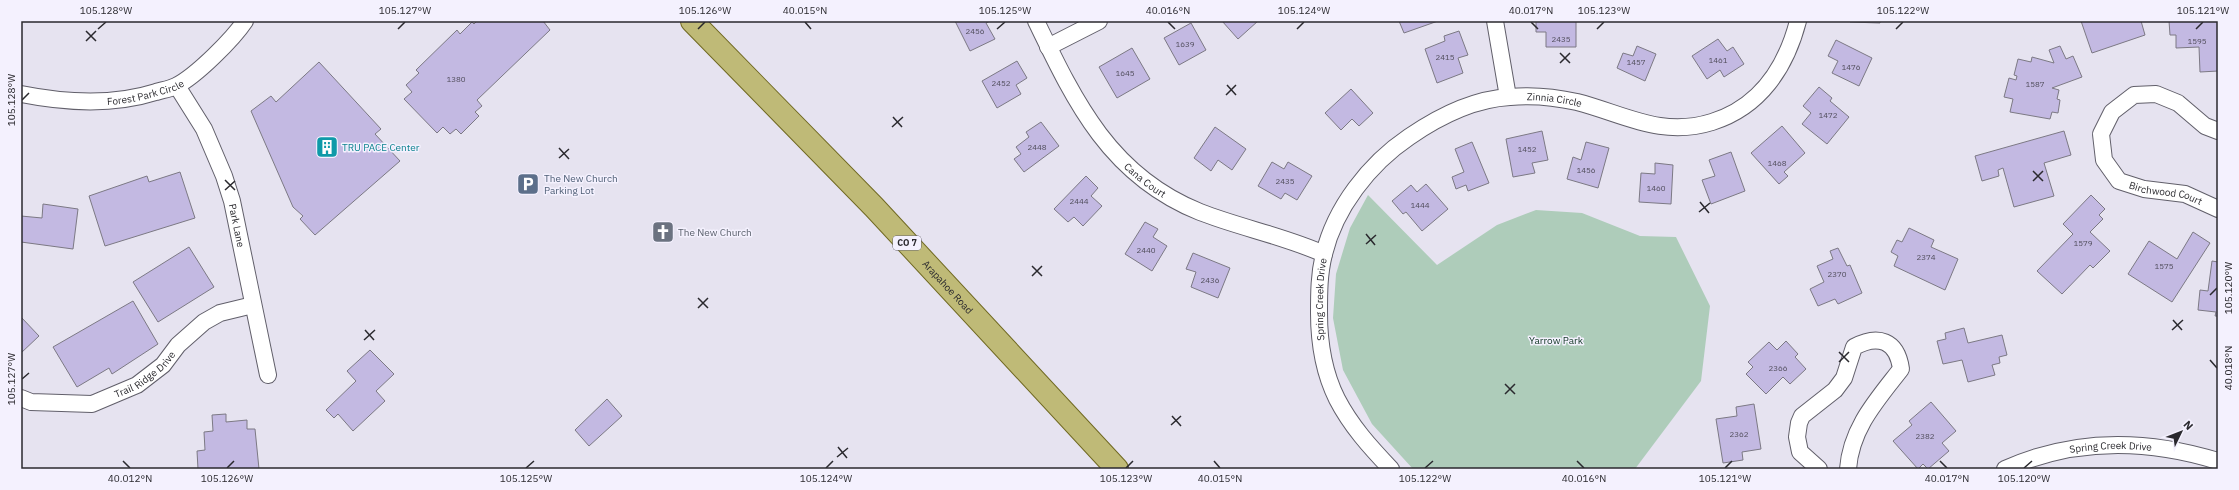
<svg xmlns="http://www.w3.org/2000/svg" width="2239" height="490" font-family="'IBM Plex Sans',sans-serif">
<rect width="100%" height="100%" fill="#e6e3f0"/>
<polygon fill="#aeccba" points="1368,195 1437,265 1497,225 1536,210 1582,213 1640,236 1676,237 1710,306 1701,381 1635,469 1413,469 1372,424 1343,370 1333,318 1336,274 1350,228"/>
<g fill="#c3b9e2" stroke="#7c7984">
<polygon points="477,21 543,21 550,30 477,100 482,106 475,112 479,116 461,134 456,129 450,134 443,127 437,133 404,99 412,92 406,85 419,73 416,70 457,30 460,34 472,22 474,24"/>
<polygon points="955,21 990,21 986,23 995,39 970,51"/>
<polygon points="1222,21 1258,21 1238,39"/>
<polygon points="1399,21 1438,21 1404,33"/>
<polygon points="1536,21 1576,21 1576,47 1546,47 1546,32 1536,32"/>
<polygon points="1850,21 1880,21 1880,23 1850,22"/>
<polygon points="2081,21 2141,21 2145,35 2092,53"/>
<polygon points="2169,21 2218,21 2218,71 2200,72 2199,47 2176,48 2176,35 2170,35"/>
<polygon points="1191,23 1206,50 1179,65 1164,38"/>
<polygon points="1459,31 1468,55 1458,58 1463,73 1437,83 1425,49 1445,41 1444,36"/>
<polygon points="1718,39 1727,51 1733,47 1744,64 1724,77 1720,70 1707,79 1692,56"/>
<polygon points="1836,40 1872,58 1859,86 1832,73 1838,61 1828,56"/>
<polygon points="1637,46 1656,54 1645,81 1617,68 1623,53 1633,56"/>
<polygon points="2060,46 2066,59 2073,56 2082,77 2052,88 2059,90 2057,99 2060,100 2058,113 2052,112 2050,119 2010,112 2013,99 2004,97 2009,78 2016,80 2017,76 2014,75 2018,59 2031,62 2032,57 2054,63 2049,50"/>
<polygon points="1132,48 1150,79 1117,98 1099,67"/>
<polygon points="1017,61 1027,78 1016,85 1021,94 997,108 982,81"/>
<polygon points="319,62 381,129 375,134 400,161 315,235 300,219 303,216 293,207 251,111 271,96 276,102"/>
<polygon points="1819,87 1832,98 1830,101 1849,117 1827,144 1802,124 1811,113 1803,106"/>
<polygon points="1351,89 1373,113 1359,126 1352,119 1341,130 1325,113"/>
<polygon points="1041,122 1059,146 1024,172 1014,159 1021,154 1016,147 1029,137 1026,132"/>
<polygon points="1782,126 1805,153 1784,172 1788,176 1779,184 1751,153"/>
<polygon points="1215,127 1246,149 1232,170 1218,160 1211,171 1194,158"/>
<polygon points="1542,131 1548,160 1532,163 1535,173 1513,177 1506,139"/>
<polygon points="2064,131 2071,155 2044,163 2054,196 2014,207 2003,168 1998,170 1999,176 1982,181 1975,156"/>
<polygon points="1472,142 1489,183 1468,191 1466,185 1456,189 1452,177 1464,172 1455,149"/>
<polygon points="1586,142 1609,148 1598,188 1567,179 1573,157 1581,160"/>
<polygon points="1731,152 1745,191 1711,204 1702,180 1715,176 1709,160"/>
<polygon points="1272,162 1284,169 1288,162 1312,176 1297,200 1285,193 1281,199 1258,186"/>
<polygon points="1655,163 1673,165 1671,204 1639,202 1641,173 1655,174"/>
<polygon points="180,172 195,218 105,246 89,196 147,176 149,182"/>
<polygon points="1086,176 1098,188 1091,196 1102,206 1083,226 1074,217 1068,222 1054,209"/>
<polygon points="1426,184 1448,209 1422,231 1406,212 1403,214 1392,201 1411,185 1417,192"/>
<polygon points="2091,195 2105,209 2099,215 2103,219 2090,232 2110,251 2093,268 2090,265 2062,294 2037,271 2073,234 2063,224"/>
<polygon points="43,204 78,209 73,249 21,242 21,216 42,218"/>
<polygon points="1145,222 1158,229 1153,237 1167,246 1152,271 1125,254"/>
<polygon points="1909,228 1934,240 1931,247 1958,259 1945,290 1894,266 1898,256 1891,252 1897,240 1902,242"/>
<polygon points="2193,232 2210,243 2172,302 2128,274 2149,241 2177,259"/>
<polygon points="189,247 214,287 158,322 133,282"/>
<polygon points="1838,248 1847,266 1850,265 1862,293 1838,304 1835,299 1818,306 1810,289 1824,282 1817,266 1833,259 1830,251"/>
<polygon points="1193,253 1230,268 1218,298 1191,287 1196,272 1186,269"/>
<polygon points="2212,261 2218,262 2218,316 2215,316 2216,312 2198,310 2200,290 2208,291"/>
<polygon points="133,301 158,344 112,374 109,368 77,387 53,347"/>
<polygon points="21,317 39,336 21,353"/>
<polygon points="1964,328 1968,343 2002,335 2007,355 1999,357 2000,363 1992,365 1995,375 1968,382 1962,360 1943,364 1937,341 1946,339 1945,333"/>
<polygon points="1786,341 1798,354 1795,357 1806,369 1790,384 1783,377 1766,394 1746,374 1753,367 1748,362 1769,342 1777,350"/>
<polygon points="370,350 394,374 376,391 385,401 353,431 338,414 334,418 326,410 356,381 347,371"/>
<polygon points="607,399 622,416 589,446 575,430"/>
<polygon points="1931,402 1956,431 1942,443 1949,451 1928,469 1923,464 1918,469 1893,441 1912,425 1909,421"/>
<polygon points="1754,404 1761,449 1742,452 1743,460 1723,463 1716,419 1737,416 1736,407"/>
<polygon points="226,414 226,422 247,420 247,429 255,429 259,469 198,469 197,451 205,450 204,432 213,431 212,415"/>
</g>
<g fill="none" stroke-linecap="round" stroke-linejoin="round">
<g stroke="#615f6a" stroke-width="18">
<g id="street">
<path id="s1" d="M 1036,21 C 1075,102 1110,176 1200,212 C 1241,228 1284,236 1324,254"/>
<polyline points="1495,21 1508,97"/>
<polyline points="1048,47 1099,21"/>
<path id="s2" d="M 177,86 L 204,129 L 224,176 L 232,201 L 268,375"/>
<path id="s3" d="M 21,94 C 66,103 112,106 156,92 C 163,90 170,89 176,86 C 196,76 233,39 245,21"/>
<path id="s4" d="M 2218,131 L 2205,126 L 2178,103 L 2156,94 L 2134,95 L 2112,112 L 2101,134 L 2104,160 L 2119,181 L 2144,189 L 2185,194 L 2218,209"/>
<path id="s5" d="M 21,398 L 31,402 L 92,404 L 137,385 L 163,365 L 178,345 L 204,322 L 220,313 L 253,305"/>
<path id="s6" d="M 1391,469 C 1370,447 1351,426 1337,399 C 1324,373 1319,342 1319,313 C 1319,293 1319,274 1324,254 C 1335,208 1369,164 1409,137 C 1438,117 1473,99 1510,97 C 1531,95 1555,97 1577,102 C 1624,114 1661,138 1712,122 C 1760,107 1786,67 1798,21"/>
<path d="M 1819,469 L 1800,452 L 1797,437 L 1799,423 L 1802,416 L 1835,390 L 1844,378 L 1854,347 C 1878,334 1897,340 1901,369 C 1877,400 1851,428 1848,469"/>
<path id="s7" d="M 2005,469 C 2074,438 2147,439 2218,461"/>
</g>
</g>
<g stroke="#706922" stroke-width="24">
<g id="primary">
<path id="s8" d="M 692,21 L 874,207 L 1117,469"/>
</g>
</g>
<use href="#street" stroke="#fff" stroke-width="16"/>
<use href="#primary" stroke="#bfba77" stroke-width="22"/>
</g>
<path fill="none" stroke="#2a292e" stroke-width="1.5" d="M 805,22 L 811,29M 1168,22 L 1175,29M 1531,22 L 1538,29M 98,29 L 106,22M 398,29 L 405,22M 698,29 L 705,22M 997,29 L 1005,22M 1297,29 L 1304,22M 1597,29 L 1604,22M 1896,29 L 1903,22M 2196,29 L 2203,22M 86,31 L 96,41M 86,41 L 96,31M 1560,53 L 1570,63M 1560,63 L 1570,53M 1227,85 L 1236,95M 1226,95 L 1236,85M 22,100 L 29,93M 893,117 L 902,127M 892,127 L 903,117M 559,148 L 569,159M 559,158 L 569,149M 2033,171 L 2043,181M 225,180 L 235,190M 2033,181 L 2043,171M 225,190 L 235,181M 1700,202 L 1709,213M 1699,212 L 1710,203M 1366,234 L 1375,245M 1366,244 L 1376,235M 1032,266 L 1042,276M 1032,276 L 1042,266M 2210,295 L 2217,288M 698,298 L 708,308M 698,308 L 708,298M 2173,320 L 2182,330M 365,330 L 374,340M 2172,330 L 2183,320M 364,340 L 375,330M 1839,352 L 1849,362M 2210,360 L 2217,368M 1839,362 L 1849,352M 22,379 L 29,373M 1505,384 L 1515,394M 1505,394 L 1515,384M 1172,416 L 1181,426M 1171,425 L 1181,416M 838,447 L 847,458M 837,457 L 848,448M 123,461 L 130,468M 1214,461 L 1220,468M 1577,461 L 1584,468M 1940,461 L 1947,468M 227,468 L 234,461M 526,468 L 534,461M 826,468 L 833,461M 1126,468 L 1133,461M 1425,468 L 1433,461M 1725,468 L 1732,461M 2024,468 L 2032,461"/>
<defs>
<g id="building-square" transform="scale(1.15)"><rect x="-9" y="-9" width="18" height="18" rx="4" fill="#0f9aa8" stroke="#f4f1fe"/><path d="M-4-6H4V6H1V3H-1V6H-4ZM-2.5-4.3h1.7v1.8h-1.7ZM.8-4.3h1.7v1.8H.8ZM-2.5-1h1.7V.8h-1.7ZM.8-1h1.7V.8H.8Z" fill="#fff"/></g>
<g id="parking-square" transform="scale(1.15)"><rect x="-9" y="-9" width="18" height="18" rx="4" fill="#5c6f8a" stroke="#f4f1fe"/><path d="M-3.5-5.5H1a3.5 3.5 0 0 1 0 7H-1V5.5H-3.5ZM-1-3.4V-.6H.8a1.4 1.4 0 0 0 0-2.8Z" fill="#fff"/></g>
<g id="church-square" transform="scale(1.15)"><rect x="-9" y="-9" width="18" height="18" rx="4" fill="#6b7280" stroke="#f4f1fe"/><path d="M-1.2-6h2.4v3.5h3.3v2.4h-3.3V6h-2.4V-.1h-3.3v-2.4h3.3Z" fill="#fff"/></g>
</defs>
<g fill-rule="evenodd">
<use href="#building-square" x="327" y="147"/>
<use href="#parking-square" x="528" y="184"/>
<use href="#church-square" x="663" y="232"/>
</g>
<g text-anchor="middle" stroke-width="3" stroke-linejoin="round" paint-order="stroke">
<g font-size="8" fill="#504d5b">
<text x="975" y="34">2456</text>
<text x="1561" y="42">2435</text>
<text x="2197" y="44">1595</text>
<text x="1185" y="47">1639</text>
<text x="1445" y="60">2415</text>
<text x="1718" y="63">1461</text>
<text x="1636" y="65">1457</text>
<text x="1851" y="70">1476</text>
<text x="1125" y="76">1645</text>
<text x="456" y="82">1380</text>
<text x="1001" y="86">2452</text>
<text x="2035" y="87">1587</text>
<text x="1828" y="118">1472</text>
<text x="1037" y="150">2448</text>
<text x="1527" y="152">1452</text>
<text x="1777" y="166">1468</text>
<text x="1586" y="173">1456</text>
<text x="1285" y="184">2435</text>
<text x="1656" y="191">1460</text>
<text x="1079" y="204">2444</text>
<text x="1420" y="208">1444</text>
<text x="2083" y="246">1579</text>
<text x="1146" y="253">2440</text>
<text x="1926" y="260">2374</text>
<text x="2164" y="269">1575</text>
<text x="1837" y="277">2370</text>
<text x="1210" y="283">2436</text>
<text x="1778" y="371">2366</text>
<text x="1739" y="437">2362</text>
<text x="1925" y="439">2382</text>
</g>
<rect fill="#f4f1fe" stroke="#67656c" stroke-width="1" x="893" y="236" width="28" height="14" rx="3"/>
<g font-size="9" font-weight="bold" fill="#2a292e">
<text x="907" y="246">CO 7</text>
</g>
<g font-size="10" fill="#2a292e" stroke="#f4f1fe">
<text dy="4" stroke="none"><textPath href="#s3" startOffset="126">Forest Park Circle</textPath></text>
<text dy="4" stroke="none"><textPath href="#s6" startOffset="539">Zinnia Circle</textPath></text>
<text dy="4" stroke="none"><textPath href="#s1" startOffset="195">Cana Court</textPath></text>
<text dy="4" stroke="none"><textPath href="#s4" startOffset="248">Birchwood Court</textPath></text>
<text dy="4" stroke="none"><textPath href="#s2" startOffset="153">Park Lane</textPath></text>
<text dy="4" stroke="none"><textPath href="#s8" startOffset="369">Arapahoe Road</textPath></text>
<text dy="4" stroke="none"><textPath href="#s6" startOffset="191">Spring Creek Drive</textPath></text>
<text dy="4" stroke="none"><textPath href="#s5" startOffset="133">Trail Ridge Drive</textPath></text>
<text dy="4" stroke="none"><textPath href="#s7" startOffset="109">Spring Creek Drive</textPath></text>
</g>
<g font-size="10" fill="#0d838f" stroke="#f4f1fe" text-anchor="start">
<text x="342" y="151">TRU PACE Center</text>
</g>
<g font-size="10" fill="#4e5e75" stroke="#f4f1fe" text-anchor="start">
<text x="544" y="182">The New Church<tspan x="544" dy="12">Parking Lot</tspan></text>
</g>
<g font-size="10" fill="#5b616d" stroke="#f4f1fe" text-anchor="start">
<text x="678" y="236">The New Church</text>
</g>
<g font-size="10" fill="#0f3422" stroke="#f4f1fe">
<text x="1556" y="344">Yarrow Park</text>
</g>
</g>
<rect width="2239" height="490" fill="none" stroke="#f4f1fe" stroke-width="44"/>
<g transform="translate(2181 432) rotate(47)" stroke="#f4f1fe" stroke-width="3" paint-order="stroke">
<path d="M0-3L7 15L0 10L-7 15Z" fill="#2a292e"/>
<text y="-6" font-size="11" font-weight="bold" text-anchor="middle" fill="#2a292e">N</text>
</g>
<rect x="22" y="22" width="2195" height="446" fill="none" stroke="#2a292e" stroke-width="1.5"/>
<g font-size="10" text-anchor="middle" fill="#2a292e">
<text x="106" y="14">105.128°W</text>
<text x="405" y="14">105.127°W</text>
<text x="705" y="14">105.126°W</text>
<text x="805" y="14">40.015°N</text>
<text x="1005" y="14">105.125°W</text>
<text x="1168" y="14">40.016°N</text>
<text x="1304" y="14">105.124°W</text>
<text x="1531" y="14">40.017°N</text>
<text x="1604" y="14">105.123°W</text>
<text x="1903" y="14">105.122°W</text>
<text x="2203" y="14">105.121°W</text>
<text transform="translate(11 100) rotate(-90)" y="4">105.128°W</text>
<text transform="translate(2228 288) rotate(-90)" y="4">105.120°W</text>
<text transform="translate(2228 368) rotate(-90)" y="4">40.018°N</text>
<text transform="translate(11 379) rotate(-90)" y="4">105.127°W</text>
<text x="130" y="482">40.012°N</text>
<text x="227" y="482">105.126°W</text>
<text x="526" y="482">105.125°W</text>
<text x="826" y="482">105.124°W</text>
<text x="1126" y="482">105.123°W</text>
<text x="1220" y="482">40.015°N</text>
<text x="1425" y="482">105.122°W</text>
<text x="1584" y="482">40.016°N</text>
<text x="1725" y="482">105.121°W</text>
<text x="1947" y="482">40.017°N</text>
<text x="2024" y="482">105.120°W</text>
</g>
</svg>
